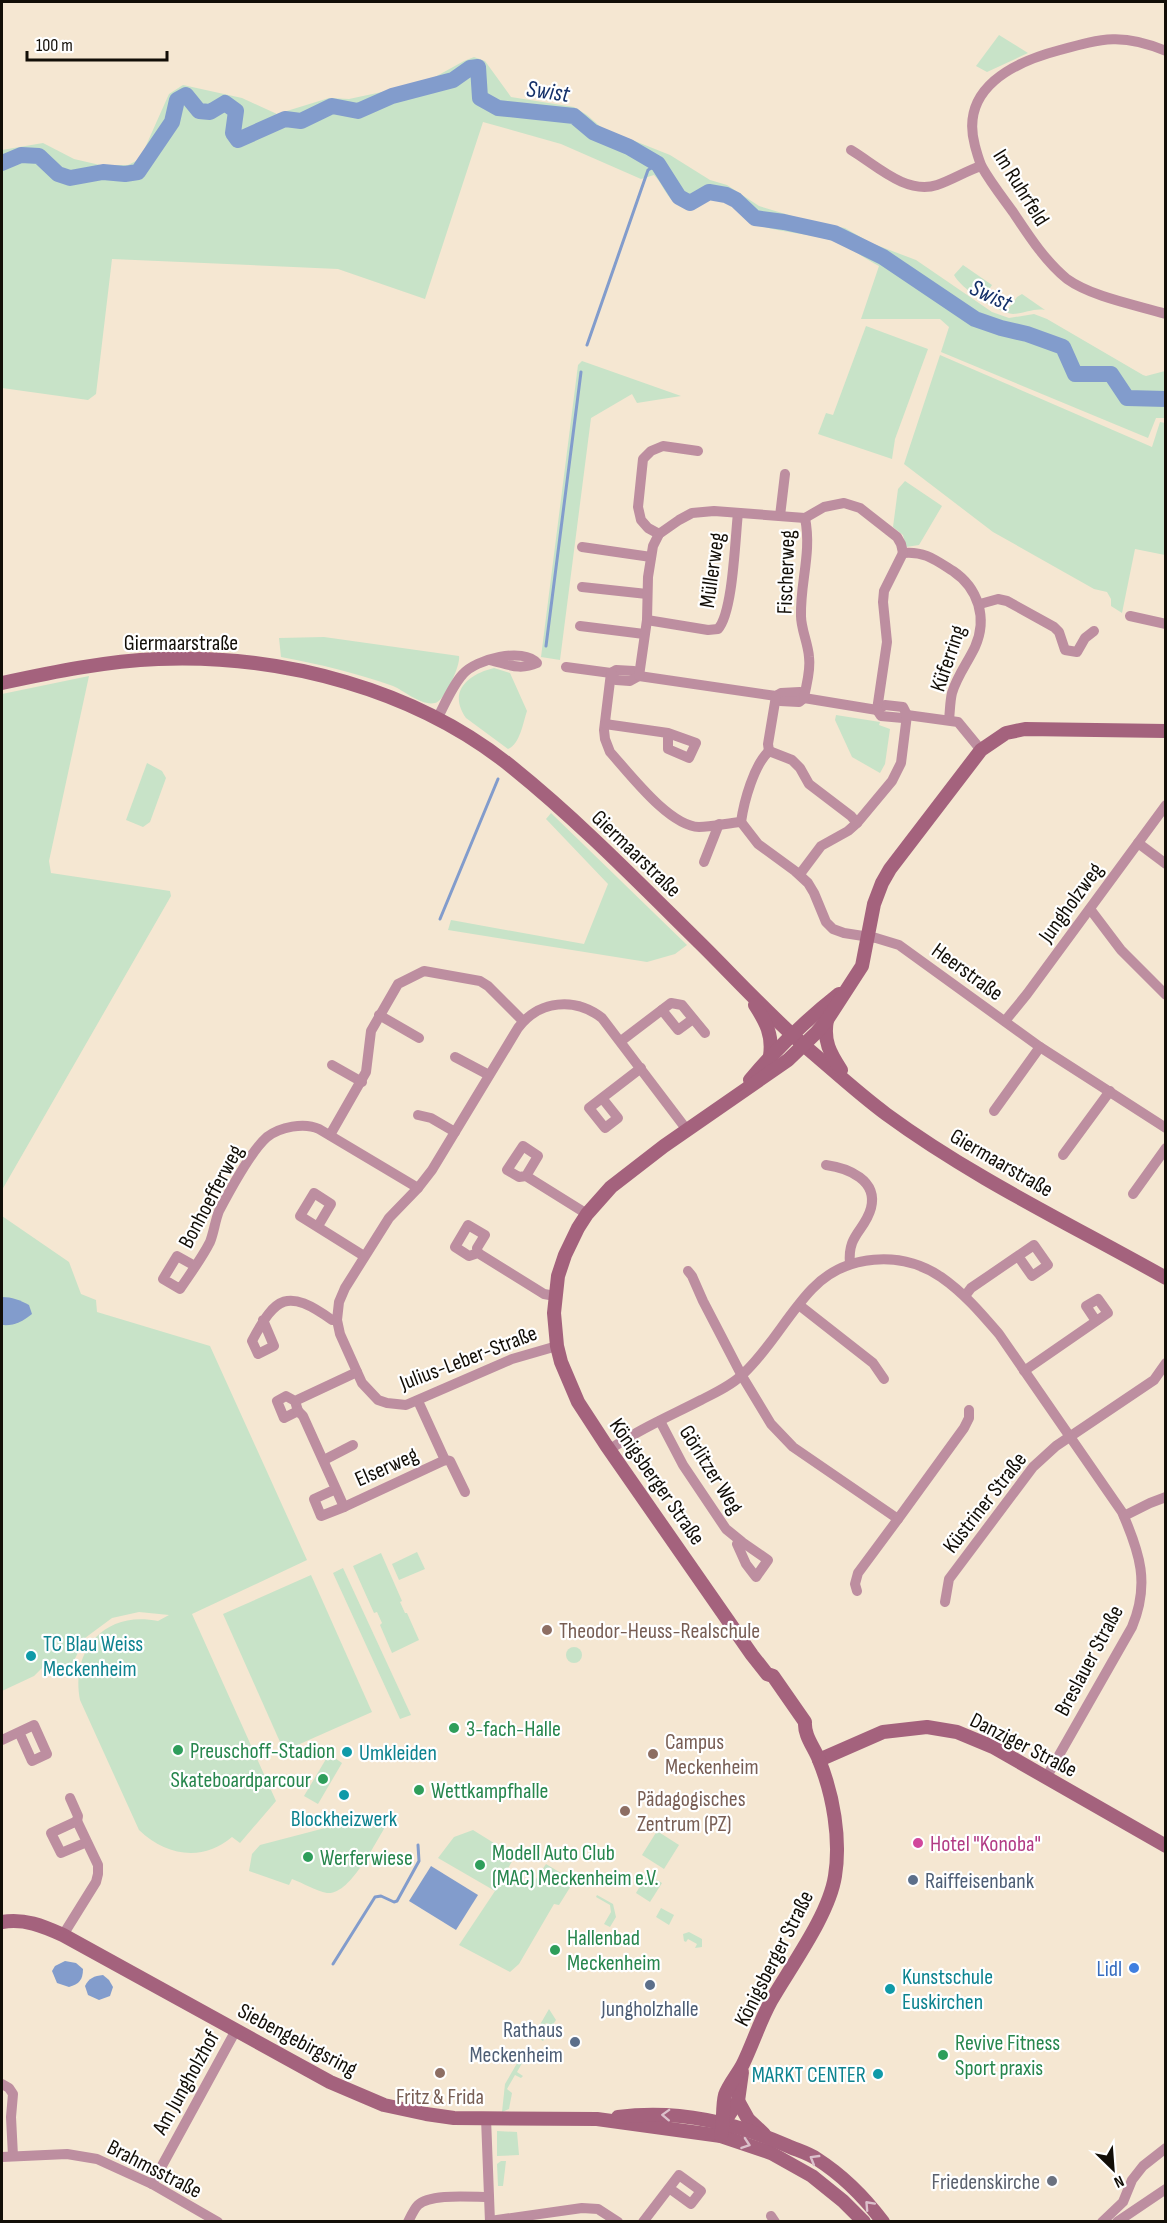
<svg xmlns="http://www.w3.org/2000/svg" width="1167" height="2223" font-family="'Sofia Sans Condensed',sans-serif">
<rect width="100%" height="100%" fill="#f5e7d2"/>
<g fill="#c8e3c8">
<polygon points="999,35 1028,53 987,72 976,66"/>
<path d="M 474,57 L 485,61 L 511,97 L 574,107 L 587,115 L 602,128 L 670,155 L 710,180 L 727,185 L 759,206 L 812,222 L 845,228 L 871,243 L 916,260 L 992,312 L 1009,318 L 1034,314 L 1047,319 L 1143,375 L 1146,376 L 1165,371 L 1165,418 L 1156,418 L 1148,438 L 941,352 L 949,327 L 940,319 L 861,319 L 879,266 C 863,258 848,245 830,240 C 807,233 781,233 758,225 C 744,220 739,204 725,200 C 705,194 690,217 673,201 C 665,194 662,183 654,175 L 641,179 L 561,144 L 483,122 L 425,299 L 338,269 L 112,259 L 96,394 L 88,400 L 2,388 L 2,150 L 43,143 L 74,159 L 100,165 L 128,165 L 140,159 L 169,94 L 183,85 L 242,98 L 277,114 L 329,98 L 349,99 L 424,83 L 464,61 Z"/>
<path d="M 963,265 L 992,285 L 984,297 L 1006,312 L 1017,297 L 1022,294 L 1045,310 C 1033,308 1024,314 1013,314 C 998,313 960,288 954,275 Z"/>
<polygon points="866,326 928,349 895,439 892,459 818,434 826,413 833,415"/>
<polygon points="940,355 1152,447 1160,422 1165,423 1165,555 1135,549 1122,613 1111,606 1111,599 1107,592 1094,589 993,532 904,464"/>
<polygon points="582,361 681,396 637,403 632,394 591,418 560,660 541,657 578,365"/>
<polygon points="905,481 942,506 919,545 906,547 903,535 893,527 898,489"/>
<path d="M 324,637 L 459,656 C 461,665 444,702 435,703 C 421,706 405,691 393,686 C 356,673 319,664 281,657 L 279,638 Z"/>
<path d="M 494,668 L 510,673 L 527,711 C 523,723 520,744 508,749 L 466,718 C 447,691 469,674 494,668 Z"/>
<polygon points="89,676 49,861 51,873 170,891 171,896 2,1190 2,694"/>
<polygon points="836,715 880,722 879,725 890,729 885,764 880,773 852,757 835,720"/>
<polygon points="147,763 162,771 166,778 150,822 143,827 126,820"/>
<polygon points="551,813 687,945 675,954 647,962 448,930 451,920 584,944 608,884 546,819"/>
<path d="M 2,1216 L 69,1262 L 81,1294 L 96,1300 L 97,1312 L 210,1346 L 307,1560 L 192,1614 L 276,1801 L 240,1843 L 232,1837 C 203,1862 166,1856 139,1830 L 80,1700 C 70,1649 106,1610 158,1621 L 169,1615 L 139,1612 L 112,1618 L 85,1638 L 70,1669 L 56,1676 L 49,1661 L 34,1676 L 2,1691 Z"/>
<polygon points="417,1552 425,1569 399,1580 392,1564"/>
<polygon points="381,1553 402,1601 400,1602 405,1613 407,1613 419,1640 392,1653 380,1625 382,1623 377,1612 374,1613 353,1566"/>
<polygon points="343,1568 411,1715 400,1719 333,1573"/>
<polygon points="311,1575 372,1712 284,1751 223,1614"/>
<circle cx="574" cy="1655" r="8"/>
<polygon points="329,1754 342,1763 318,1804 304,1796"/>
<path d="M 371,1816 L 387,1824 C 376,1841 350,1896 327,1893 C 316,1891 303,1883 292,1879 L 289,1885 L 249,1871 L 252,1854 L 260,1845 Z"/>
<polygon points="473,1830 515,1856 506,1872 530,1888 546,1864 574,1881 559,1905 554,1904 519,1964 510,1972 459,1945 495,1891 438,1858 454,1837"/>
<polygon points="657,1831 679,1845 664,1869 642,1855"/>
<polygon points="647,1874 662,1883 650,1902 636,1893"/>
<polygon points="597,1895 613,1904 616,1917 610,1927 604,1924 611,1912 610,1905 596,1897"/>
<polygon points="661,1908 674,1915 669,1925 656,1917"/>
<polygon points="689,1932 702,1939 702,1947 695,1948 697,1944 688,1939 686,1942 684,1941 683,1934"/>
<polygon points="549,2009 556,2020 552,2026 546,2023 539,2031 539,2035 545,2038 543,2041 534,2035"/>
<polygon points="523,2053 533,2059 531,2061 525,2058 517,2072 523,2076 521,2078 515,2075 507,2089 512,2093 509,2109 502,2112 505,2084"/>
<polygon points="497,2131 517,2132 519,2155 497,2156"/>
<polygon points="501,2161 506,2161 503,2186 498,2186 497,2164"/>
</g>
<g fill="#829ccc">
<path d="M 2,1297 C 12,1297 20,1300 29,1305 L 32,1314 C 22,1322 14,1326 2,1325 Z"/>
<polygon points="431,1866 478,1895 456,1930 409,1901"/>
<path d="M 65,1961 L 76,1963 L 83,1969 C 83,1980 79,1984 69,1987 L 57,1983 L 52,1971 L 55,1966 Z"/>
<path d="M 103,1975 L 109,1980 L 113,1987 L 110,1996 L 99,2000 L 88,1995 L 85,1986 C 89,1978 94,1976 103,1975 Z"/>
</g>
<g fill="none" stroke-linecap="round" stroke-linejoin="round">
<g stroke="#829ccc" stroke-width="3">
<polyline points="587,345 648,170 658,164"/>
<polyline points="546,646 581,372"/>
<polyline points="440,919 498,779"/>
<polyline points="333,1964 375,1897 381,1896 394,1902 397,1901 419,1861 418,1845"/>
</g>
<polyline stroke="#829ccc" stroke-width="16" points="2,163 21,155 39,156 58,174 70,178 103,172 125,174 138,172 172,122 177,100 186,95 199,111 210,112 225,103 236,111 233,133 238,140 285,119 301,121 332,106 358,111 392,96 453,80 470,68 478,67 480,98 498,108 574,116 593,132 629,147 658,164 679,197 690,203 709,192 726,195 736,200 755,218 784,222 834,233 883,257 975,319 1001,328 1027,334 1063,347 1075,374 1111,374 1127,398 1166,399"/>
<g stroke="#bd8ea0" stroke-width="10">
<path d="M 1166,51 C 1123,33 1103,38 1060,50 C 1014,62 959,88 975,146 C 977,153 979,161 982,167 C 991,183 1003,198 1013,212 C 1029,236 1045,261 1067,279 C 1092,297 1136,305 1166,314"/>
<path d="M 851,150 C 876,165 906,195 937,185 C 952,180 966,171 981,166"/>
<polyline points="780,516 785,474"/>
<polyline points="659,534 648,528 641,520 638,507 643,459 651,451 663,446 698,451"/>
<polyline points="582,547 651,557"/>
<path d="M 903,553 C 924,551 934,559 953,571 C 978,588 988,618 975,647 C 968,662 957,676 952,693 C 950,701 950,711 949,720"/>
<polyline points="582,587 647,594"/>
<polyline points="980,604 998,599 1007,601 1054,627 1059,632 1065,650 1077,652 1085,638 1094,631"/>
<polyline points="1130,616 1166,624"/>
<path d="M 647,620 L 708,630 L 718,629 C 733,613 735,539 738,513"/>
<polyline points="580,626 644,634"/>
<polyline points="566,667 611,673 616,670 634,671 639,676 776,696 781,693 800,692 804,698 877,710 885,705 903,707 907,715"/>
<path d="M 611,673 L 604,730 L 605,739 L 610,752 C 630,774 669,826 699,827 C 712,827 728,823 741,822"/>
<polyline points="611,673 616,680 630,681 639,676"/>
<polyline points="639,676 647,620 648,577 653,546 659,534 679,520 692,513 714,511 805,518 824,507 844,503 860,508 897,537 901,544 903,553"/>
<polyline points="776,696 780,701 799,702 804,698"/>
<path d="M 804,698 C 806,685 811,671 809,657 C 808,643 801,629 801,616 C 800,582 812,553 805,518"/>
<polyline points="877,710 887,642 883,602 884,591 903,553"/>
<polyline points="877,710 881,716 903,718 907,715 958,722 981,750"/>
<path d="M 437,719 C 445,704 452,686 463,674 C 476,659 523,647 537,663 C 519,671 508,664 490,660"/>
<polyline points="605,724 668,733 696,743 689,758 668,749 668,733"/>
<polyline points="769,751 792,760 800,768 809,784 851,816 857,823"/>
<polyline points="741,822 758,844 795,871 808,883 814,893 826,922 833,929 844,933 876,938 899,945 1040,1047 1166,1128"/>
<path d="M 741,822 C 744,801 754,765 769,751 L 768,744 L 776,696"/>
<polyline points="1138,843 1166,864"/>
<polyline points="704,862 719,824"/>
<polyline points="800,874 821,846 848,831 857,823 892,781 901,763 907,715"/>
<polyline points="1090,909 1121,950 1166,995"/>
<polyline points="662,1010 678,1030 693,1019"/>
<polyline points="379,1015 419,1038"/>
<polyline points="1005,1021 1027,994 1166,805"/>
<polyline points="621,1041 671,1003 682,1005 705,1033"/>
<polyline points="455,1057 489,1075"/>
<polyline points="332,1065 362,1082"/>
<polyline points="602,1098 618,1118 605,1128 589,1108 641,1068"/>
<polyline points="994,1111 1040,1047"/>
<polyline points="418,1115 431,1118 455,1132"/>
<polyline points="330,1135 366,1072 371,1031 398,984 424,971 480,981 488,986 523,1021"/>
<polyline points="1063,1155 1110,1091"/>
<path d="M 826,1165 C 848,1168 878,1180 871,1208 C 865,1231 847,1234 850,1264"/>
<polyline points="526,1176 538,1156 523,1146 507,1170 519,1177 526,1176 587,1214"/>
<polyline points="1133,1194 1166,1148"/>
<polyline points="318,1226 331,1204 314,1193 300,1216 364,1256"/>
<polyline points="478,1253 477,1248 485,1235 468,1225 455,1247 469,1256 478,1253 544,1294 555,1296"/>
<path d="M 195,1266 L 177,1256 L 163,1279 L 180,1289 C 190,1274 202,1258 210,1242 C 214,1232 215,1221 219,1211 C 229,1192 252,1150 267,1137 C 280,1127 304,1122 319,1129 L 418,1188"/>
<polyline points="688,1271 692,1276 703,1301 742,1376 771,1424 793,1447 898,1519 858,1573 855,1584 857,1591"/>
<polyline points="965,1296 971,1288 1034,1245 1048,1265 1032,1276 1018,1256"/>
<polyline points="799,1305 873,1363 884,1379"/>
<path d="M 263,1320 L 274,1346 L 258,1354 L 252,1341 C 276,1296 287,1288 332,1320 L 337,1320"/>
<path d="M 557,1346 L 512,1359 L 406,1405 L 387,1403 L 378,1400 L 362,1383 L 340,1334 L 337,1320 L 339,1302 L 345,1288 L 389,1218 L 418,1188 L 432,1170 L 518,1028 C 539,1000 575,997 602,1018 L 687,1130"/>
<polyline points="1024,1371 1108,1313 1098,1299 1086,1306 1096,1321"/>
<polyline points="295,1401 298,1411 284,1418 277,1401 286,1396 295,1401 357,1372"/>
<polyline points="418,1401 445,1460 450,1461 465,1492"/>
<polyline points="298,1411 303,1416 336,1489 314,1499 321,1516 344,1507 336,1489"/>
<polyline points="660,1421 683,1465 726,1529 742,1542 737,1544 746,1564 756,1577 768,1560 742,1542"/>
<path d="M 609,1450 C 637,1430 670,1416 701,1400 C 715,1393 732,1385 743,1374 C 770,1349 787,1315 812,1289 C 845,1254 901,1250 941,1277 C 964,1293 981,1313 999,1334 L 1122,1512 C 1140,1553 1150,1584 1132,1627 L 1046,1778"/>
<polyline points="324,1460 353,1445"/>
<polyline points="344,1507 445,1460"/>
<polyline points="1124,1516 1150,1503 1166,1497"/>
<polyline points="898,1519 964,1428 969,1418 969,1410"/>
<polyline points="945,1602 949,1579 1033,1467 1056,1446 1154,1380 1166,1363"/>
<polyline points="2,1740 34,1725 47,1754 32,1761 19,1732"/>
<polyline points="70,1798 78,1816 77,1821"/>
<polyline points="63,1935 96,1882 98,1874 98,1865 77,1821 51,1833 61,1853 87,1842"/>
<polyline points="2,2084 9,2088 13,2094 11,2117 13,2156"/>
<polyline points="486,2118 490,2222"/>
<polyline points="2,2157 67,2154 97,2159 152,2184 218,2222"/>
<polyline points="152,2184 236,2030"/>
<polyline points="771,2216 775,2222"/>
<polyline points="490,2221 582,2208 598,2209 618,2222"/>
<path d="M 408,2222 C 411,2216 414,2209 418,2205 C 430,2193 472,2197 489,2197"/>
<polyline points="643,2222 679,2175 701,2191 691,2204 669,2188"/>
<polyline points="1102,2222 1123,2202 1132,2180 1143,2166 1166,2148"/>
<polyline points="1117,2222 1166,2189"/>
</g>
<g stroke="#a4627d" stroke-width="14">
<path d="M 2,683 C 53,672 106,661 158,659 C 282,654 416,689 513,768 C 580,822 642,886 704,947 C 738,981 771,1017 807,1048 C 833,1070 859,1094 886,1114 C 973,1178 1072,1225 1166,1278"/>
<path d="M 755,1005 C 766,1022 773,1035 770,1056"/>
<path d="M 827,1020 C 823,1041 830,1053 841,1070"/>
<path d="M 750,1080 C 777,1048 806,1020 839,994"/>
<polyline points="819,1760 883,1732 927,1727 957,1732 993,1747 1166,1846"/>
<path d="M 2,1922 C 24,1918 43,1926 63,1935 L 330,2082 L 384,2105 L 426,2114 L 454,2118 L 597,2119 L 721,2136 L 771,2153 L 812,2176 L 843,2201 L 864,2222"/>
<polyline points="738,2101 748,2119 764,2134"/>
<path d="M 618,2117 C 677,2109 734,2122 788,2146 C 797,2150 808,2153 817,2159 C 842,2175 865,2198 883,2222"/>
<polyline points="725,2121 738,2101 742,2072"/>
<path d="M 721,2136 C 724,2123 722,2106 725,2095 C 729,2084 738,2074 743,2064 C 753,2043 760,2021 771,2001 C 791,1966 829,1915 835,1876 C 841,1839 833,1794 819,1760 C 814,1747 804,1736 805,1722 L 773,1676 L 767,1674 L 752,1655 L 606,1445 L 578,1402 L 561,1362 L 557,1346 L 554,1313 L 558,1276 L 565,1255 L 578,1228 L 587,1214 L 611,1187 L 664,1146 L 788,1060 L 817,1032 L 827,1020 L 862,966 L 874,904 L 882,883 L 890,869 L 981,750 L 1006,733 L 1025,729 L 1166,731"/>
</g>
</g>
<defs><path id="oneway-chevron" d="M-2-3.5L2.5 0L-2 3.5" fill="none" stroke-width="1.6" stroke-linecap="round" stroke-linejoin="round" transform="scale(1.5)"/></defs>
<g stroke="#dbc0cb">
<use href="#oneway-chevron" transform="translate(666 2115) rotate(-178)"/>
<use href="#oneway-chevron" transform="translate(746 2144) rotate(19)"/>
<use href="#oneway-chevron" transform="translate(814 2159) rotate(-149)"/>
<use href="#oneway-chevron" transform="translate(869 2205) rotate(-133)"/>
</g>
<g fill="#8d6e63" stroke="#fff" stroke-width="2">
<circle cx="547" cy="1630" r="6"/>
<circle cx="653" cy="1754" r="6"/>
<circle cx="625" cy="1811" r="6"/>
<circle cx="440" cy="2073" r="6"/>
</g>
<g fill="#0f9aa8" stroke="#fff" stroke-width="2">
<circle cx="31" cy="1656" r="6"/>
<circle cx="347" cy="1752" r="6"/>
<circle cx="344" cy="1795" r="6"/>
<circle cx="890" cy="1989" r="6"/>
<circle cx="878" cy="2074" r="6"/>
</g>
<g fill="#2e9e5b" stroke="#fff" stroke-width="2">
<circle cx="454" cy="1728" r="6"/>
<circle cx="178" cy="1750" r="6"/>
<circle cx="323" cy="1779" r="6"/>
<circle cx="419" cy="1790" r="6"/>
<circle cx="308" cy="1857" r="6"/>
<circle cx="480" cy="1865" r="6"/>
<circle cx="555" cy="1950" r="6"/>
<circle cx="943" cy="2055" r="6"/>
</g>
<circle fill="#d1479c" stroke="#fff" stroke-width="2" cx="918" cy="1843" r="6"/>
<g fill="#5c6f8a" stroke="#fff" stroke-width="2">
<circle cx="913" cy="1880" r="6"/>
<circle cx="650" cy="1985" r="6"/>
<circle cx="575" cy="2042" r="6"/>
</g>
<circle fill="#3f7fe0" stroke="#fff" stroke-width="2" cx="1134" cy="1968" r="6"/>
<circle fill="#6b7280" stroke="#fff" stroke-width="2" cx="1052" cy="2181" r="6"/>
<g text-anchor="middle" stroke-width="4.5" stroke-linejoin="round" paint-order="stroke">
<g font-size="22" fill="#120e07" stroke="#fff">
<text transform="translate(1022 187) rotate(58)" y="8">Im Ruhrfeld</text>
<text transform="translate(711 570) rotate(-82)" y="8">Müllerweg</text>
<text transform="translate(785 572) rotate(-88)" y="8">Fischerweg</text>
<text x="181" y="650">Giermaarstraße</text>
<text transform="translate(947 658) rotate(-71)" y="8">Küferring</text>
<text transform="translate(637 853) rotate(44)" y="8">Giermaarstraße</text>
<text transform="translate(1070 902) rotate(-54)" y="8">Jungholzweg</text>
<text transform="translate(968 971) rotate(36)" y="8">Heerstraße</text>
<text transform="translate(1002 1162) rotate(30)" y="8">Giermaarstraße</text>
<text transform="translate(210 1196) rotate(-62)" y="8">Bonhoefferweg</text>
<text transform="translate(468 1357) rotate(-21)" y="8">Julius-Leber-Straße</text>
<text transform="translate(386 1466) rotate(-24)" y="8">Elserweg</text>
<text transform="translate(712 1469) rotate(58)" y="8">Görlitzer Weg</text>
<text transform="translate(658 1481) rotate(55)" y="8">Königsberger Straße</text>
<text transform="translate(984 1502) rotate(-52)" y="8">Küstriner Straße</text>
<text transform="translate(1088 1660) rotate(-62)" y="8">Breslauer Straße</text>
<text transform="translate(1024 1744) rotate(27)" y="8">Danziger Straße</text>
<text transform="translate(773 1958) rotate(-63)" y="8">Königsberger Straße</text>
<text transform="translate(298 2039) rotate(28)" y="8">Siebengebirgsring</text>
<text transform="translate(185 2082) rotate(-61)" y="8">Am Jungholzhof</text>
<text transform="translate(155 2168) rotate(27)" y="8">Brahmsstraße</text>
</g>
<g font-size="22" fill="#785e54" stroke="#fff" text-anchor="start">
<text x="559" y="1638">Theodor-Heuss-Realschule</text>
<text x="665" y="1749">Campus<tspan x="665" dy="25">Meckenheim</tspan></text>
<text x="637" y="1806">Pädagogisches<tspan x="637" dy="25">Zentrum (PZ)</tspan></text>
<text x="440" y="2104" text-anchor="middle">Fritz &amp; Frida</text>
</g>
<g font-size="22" fill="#0d838f" stroke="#fff" text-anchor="start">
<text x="43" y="1651">TC Blau Weiss<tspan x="43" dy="25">Meckenheim</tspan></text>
<text x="359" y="1760">Umkleiden</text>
<text x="344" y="1826" text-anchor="middle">Blockheizwerk</text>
<text x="902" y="1984">Kunstschule<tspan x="902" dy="25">Euskirchen</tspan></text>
<text x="866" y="2082" text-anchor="end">MARKT CENTER</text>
</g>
<g font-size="22" fill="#27864d" stroke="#fff" text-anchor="start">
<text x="466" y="1736">3-fach-Halle</text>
<text x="190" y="1758">Preuschoff-Stadion</text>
<text x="311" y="1787" text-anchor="end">Skateboardparcour</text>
<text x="431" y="1798">Wettkampfhalle</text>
<text x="492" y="1860">Modell Auto Club<tspan x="492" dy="25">(MAC) Meckenheim e.V.</tspan></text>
<text x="320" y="1865">Werferwiese</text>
<text x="567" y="1945">Hallenbad<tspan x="567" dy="25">Meckenheim</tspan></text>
<text x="955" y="2050">Revive Fitness<tspan x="955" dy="25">Sport praxis</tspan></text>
</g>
<g font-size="22" fill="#b23c85" stroke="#fff" text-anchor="start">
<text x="930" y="1851">Hotel "Konoba"</text>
</g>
<g font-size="22" fill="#4e5e75" stroke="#fff" text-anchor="start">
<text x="925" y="1888">Raiffeisenbank</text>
<text x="650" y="2016" text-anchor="middle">Jungholzhalle</text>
<text x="563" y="2037" text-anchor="end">Rathaus<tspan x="563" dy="25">Meckenheim</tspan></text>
</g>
<g font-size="22" fill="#366cbe" stroke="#fff" text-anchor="end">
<text x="1122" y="1976">Lidl</text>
</g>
<g font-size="22" fill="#5b616d" stroke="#fff" text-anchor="end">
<text x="1040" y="2189">Friedenskirche</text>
</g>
<g font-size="24" font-style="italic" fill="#143069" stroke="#fff">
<text transform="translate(548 91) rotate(8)" y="8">Swist</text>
<text transform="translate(991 295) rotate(25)" y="8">Swist</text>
</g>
</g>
<rect width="1167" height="2223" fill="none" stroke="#120e07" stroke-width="6"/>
<g transform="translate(1113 2169) rotate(155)" stroke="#ffffff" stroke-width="4.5" paint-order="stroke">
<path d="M0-4.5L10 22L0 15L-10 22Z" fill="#120e07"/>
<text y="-9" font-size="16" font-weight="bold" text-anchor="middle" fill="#120e07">N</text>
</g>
<path d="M27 51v9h140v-9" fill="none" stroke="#120e07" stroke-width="3"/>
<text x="36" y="51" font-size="18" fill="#120e07" stroke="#ffffff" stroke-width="4.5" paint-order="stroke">100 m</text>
</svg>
